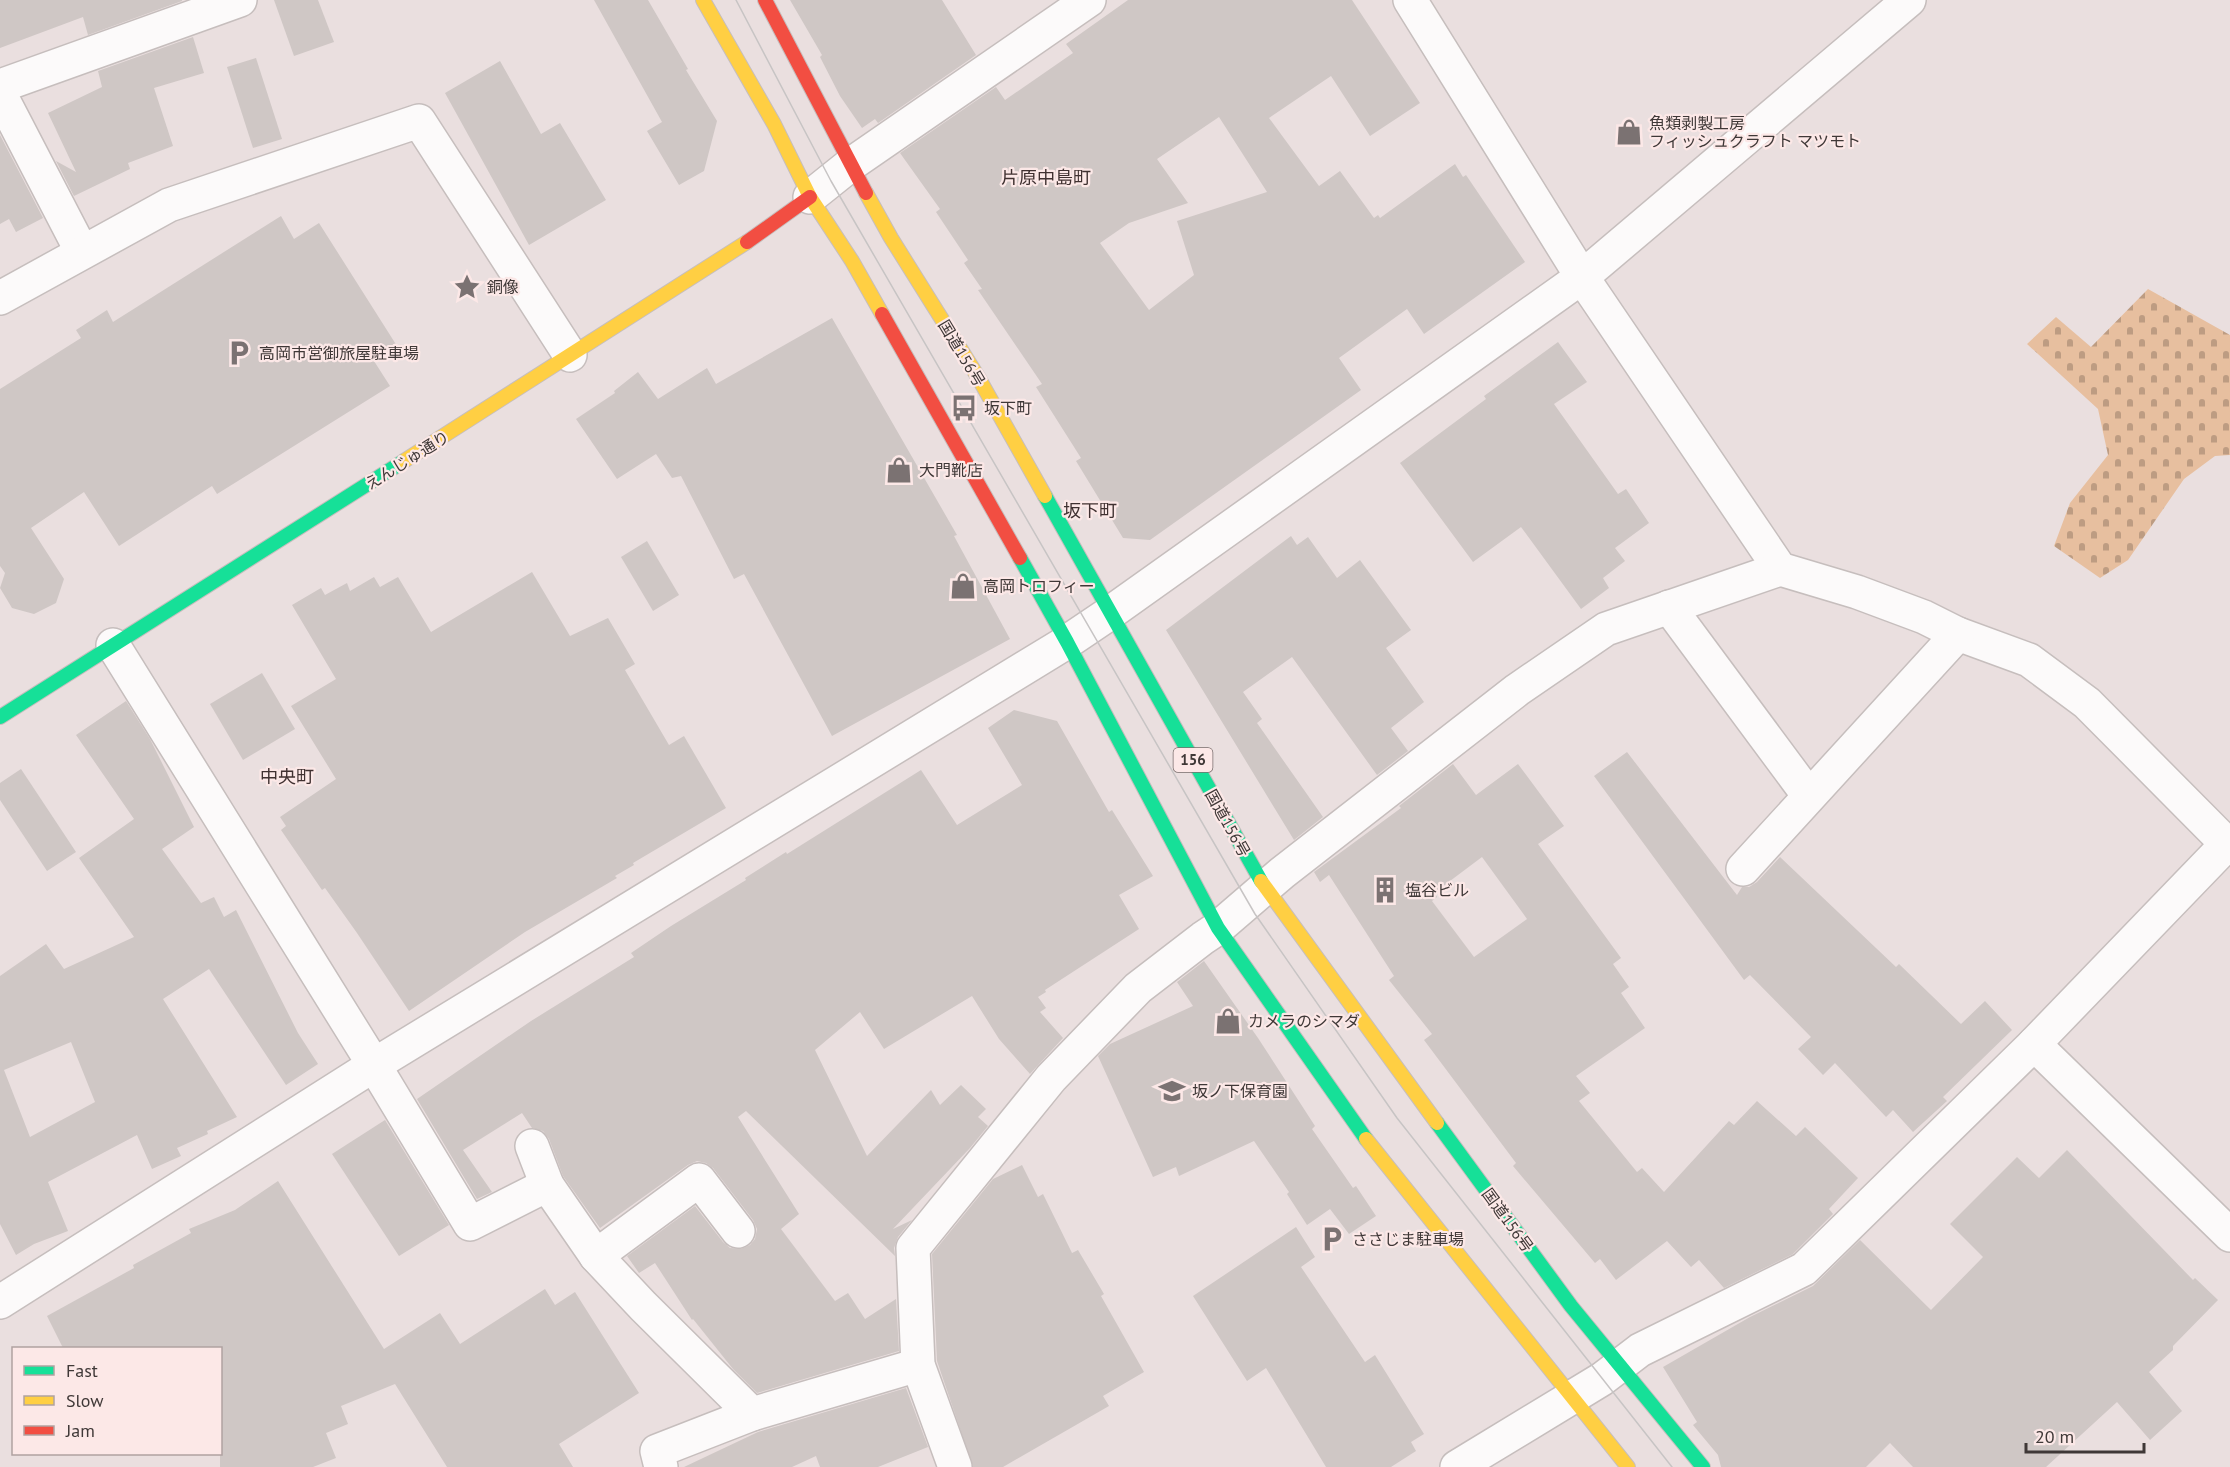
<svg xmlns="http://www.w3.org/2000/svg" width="2230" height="1467" font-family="'PT Sans','Noto Sans JP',sans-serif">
<defs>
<pattern id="cemetery-stones" width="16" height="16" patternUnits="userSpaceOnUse" patternTransform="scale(1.5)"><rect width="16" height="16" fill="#e7bf9f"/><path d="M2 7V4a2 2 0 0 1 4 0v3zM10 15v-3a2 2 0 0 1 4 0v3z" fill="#bd9c82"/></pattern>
</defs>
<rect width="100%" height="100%" fill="#eadfdf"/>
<polygon fill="url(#cemetery-stones)" points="2148,289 2230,335 2230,455 2215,456 2184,479 2128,560 2100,578 2054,546 2070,503 2108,455 2098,409 2027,344 2056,317 2091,347"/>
<g fill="#cfc7c5" fill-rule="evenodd">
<polygon points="0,0 182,0 182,1 88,35 83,17 0,48"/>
<polygon points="274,0 318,0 334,42 294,56"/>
<polygon points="594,0 648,0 688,69 686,70 717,121 704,171 679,185 647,131 662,122"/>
<polygon points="790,0 942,0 976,55 878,123 875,119 862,128 840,96 820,57 822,55"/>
<path d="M 1128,0 L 1352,0 L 1420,103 L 1370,136 L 1331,76 L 1269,118 L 1319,186 L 1340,171 L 1374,218 L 1378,215 L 1380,218 L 1455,164 L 1463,177 L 1466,175 L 1525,262 L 1424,334 L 1407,309 L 1339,358 L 1361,390 L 1150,540 L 1123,538 L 1076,461 L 1081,458 L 1036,387 L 1042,384 L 978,290 L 982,289 L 964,263 L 968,260 L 936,212 L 940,209 L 900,153 L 996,87 L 1005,100 L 1073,53 L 1066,44 ZM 1219,117 L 1267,192 L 1177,221 L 1194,275 L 1149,310 L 1100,243 L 1129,223 L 1188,203 L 1157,159 Z"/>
<polygon points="193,37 204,73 154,88 173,146 128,163 130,169 74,196 56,161 76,172 48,113 102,87 98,71"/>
<polygon points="256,58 282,139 253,148 227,67"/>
<polygon points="500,61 541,134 560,123 606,200 529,245 445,93"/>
<polygon points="0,135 43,218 16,232 9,219 0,224"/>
<polygon points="281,216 294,239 319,223 397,346 374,361 390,386 217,494 212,486 119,546 84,492 31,528 64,579 56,603 34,614 12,608 0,588 5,573 0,566 0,389 81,338 76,330 107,310 113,322"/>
<polygon points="832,318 957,535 954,536 1010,639 832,736 744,574 734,579 681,476 672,478 656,454 617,479 576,419 615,393 614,391 638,372 658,399 707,368 716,384"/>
<polygon points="1558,342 1587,382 1554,404 1618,494 1626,489 1649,523 1615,548 1625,561 1603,578 1609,588 1581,609 1521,527 1473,562 1400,463 1486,399 1484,396"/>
<polygon points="1291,536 1297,545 1308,537 1337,578 1360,560 1411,630 1386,648 1424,702 1391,728 1408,751 1377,775 1292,657 1243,692 1262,719 1257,723 1323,817 1294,840 1166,630"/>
<polygon points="647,541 679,595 653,611 621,557"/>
<polygon points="532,572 570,636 608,618 635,664 625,670 669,745 684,736 726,808 633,863 634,865 615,876 617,878 525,932 409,1011 357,933 325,888 322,890 281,830 286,826 280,817 336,779 291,706 336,679 292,605 321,588 325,595 347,583 350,591 374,577 380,587 398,577 431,632"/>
<polygon points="262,673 295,729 243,760 210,704"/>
<path d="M 126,701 L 150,739 L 194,827 L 162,849 L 201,903 L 214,897 L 224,917 L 236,910 L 298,1033 L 318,1064 L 286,1085 L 209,969 L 163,999 L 237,1117 L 207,1131 L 208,1134 L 177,1148 L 181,1156 L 152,1169 L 137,1135 L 48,1182 L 68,1231 L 34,1244 L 16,1255 L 0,1224 L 0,976 L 46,944 L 64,969 L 134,937 L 79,858 L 134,819 L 76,735 ZM 71,1042 L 95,1102 L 30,1137 L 4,1070 Z"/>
<polygon points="1014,710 1057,721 1109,812 1112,810 1153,876 1119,895 1139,929 1045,990 1046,992 1038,997 1046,1008 1040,1012 1063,1038 1030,1074 999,1039 972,996 884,1049 860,1012 815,1050 867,1156 931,1090 940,1105 961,1085 986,1109 978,1117 988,1126 970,1148 893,1229 912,1220 898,1237 894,1248 895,1256 746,1111 738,1117 799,1214 781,1229 835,1301 848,1293 865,1319 896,1299 899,1351 757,1393 733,1369 693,1319 692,1320 655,1263 639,1273 627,1256 695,1206 723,1242 730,1248 741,1249 750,1245 755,1239 757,1229 753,1220 713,1168 706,1163 697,1161 688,1165 600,1228 563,1176 549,1139 543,1131 532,1128 522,1113 463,1150 492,1192 477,1199 417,1099 531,1021 634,957 631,953 671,926 746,880 745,878 786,852 787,854 921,770 957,825 1022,785 988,728"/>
<polygon points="1627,752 1737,895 1742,887 1749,887 1757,882 1780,857 1896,967 1899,964 1961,1024 1985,1001 2012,1030 1943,1097 1947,1101 1913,1132 1893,1110 1886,1117 1835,1063 1823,1075 1798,1049 1811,1037 1750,975 1744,980 1594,776"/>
<path d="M 1453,764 L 1476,795 L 1518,764 L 1564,826 L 1538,844 L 1621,958 L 1613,964 L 1629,987 L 1621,993 L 1645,1028 L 1576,1076 L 1590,1093 L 1579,1101 L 1637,1172 L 1642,1168 L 1664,1192 L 1729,1121 L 1734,1125 L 1757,1101 L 1796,1136 L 1805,1127 L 1858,1178 L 1829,1209 L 1833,1214 L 1793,1254 L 1724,1288 L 1699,1260 L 1691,1267 L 1667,1241 L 1616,1280 L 1600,1259 L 1595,1263 L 1513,1166 L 1516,1163 L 1424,1040 L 1432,1034 L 1389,980 L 1394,976 L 1329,875 L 1320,882 L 1314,872 L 1401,808 L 1399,806 ZM 1482,857 L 1527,919 L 1474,957 L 1432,901 L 1437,897 L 1434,893 Z"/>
<polygon points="21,769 76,852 47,871 0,800 0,783"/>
<polygon points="1204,961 1258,1038 1315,1126 1312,1129 1353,1188 1356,1186 1376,1216 1349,1234 1330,1209 1307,1225 1287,1194 1289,1192 1254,1141 1179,1176 1176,1167 1153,1177 1098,1056 1110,1044 1193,1006 1177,982"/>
<polygon points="385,1120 449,1225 399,1256 332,1154"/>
<polygon points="2067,1150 2193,1280 2195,1278 2218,1300 2173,1346 2173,1350 2149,1372 2182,1411 2150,1440 2117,1402 2046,1467 1913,1467 1890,1443 1866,1467 1721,1467 1718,1455 1693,1425 1697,1422 1663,1367 1750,1317 1813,1286 1860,1240 1931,1310 1983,1257 1950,1224 2017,1157 2039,1178"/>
<polygon points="1022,1165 1038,1197 1043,1194 1072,1253 1078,1250 1104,1294 1101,1296 1144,1372 1103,1396 1109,1406 1003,1467 973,1467 937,1361 932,1254 993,1179"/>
<polygon points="278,1181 384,1349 440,1313 460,1344 545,1289 555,1305 575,1292 639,1393 559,1444 573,1467 447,1467 395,1384 341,1406 348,1424 326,1433 336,1458 313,1467 220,1467 220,1348 63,1348 47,1316 134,1268 133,1265 191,1233 189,1229 235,1210"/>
<polygon points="1296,1227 1315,1257 1301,1267 1365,1362 1375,1355 1424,1434 1411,1442 1416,1451 1391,1467 1326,1467 1266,1368 1247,1381 1193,1296"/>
<polygon points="906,1388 928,1447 878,1467 820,1467 816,1456 792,1467 684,1467 758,1432"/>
</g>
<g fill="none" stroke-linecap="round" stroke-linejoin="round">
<g stroke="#c6bebd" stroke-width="36">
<g id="street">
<polyline points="1410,0 1582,277 1780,569 1857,592 1924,617 1958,634 2029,660 2087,703 2230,847"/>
<polyline points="0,86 240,0"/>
<polyline points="0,94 82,252"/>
<polyline points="810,197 850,165 1089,0"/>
<polyline points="0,298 169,205 419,121 570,355"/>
<polyline points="1669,607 1809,796"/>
<polyline points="113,645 374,1065 470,1224 547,1185"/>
<polyline points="1743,869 1958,634"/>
<polyline points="2034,1044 2230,1235"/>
<polyline points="532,1146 547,1185 596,1256 643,1306 752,1414 918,1365"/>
<polyline points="596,1256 699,1180 738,1231"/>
<polyline points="0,1302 374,1065 1067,642 1110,613 1582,277 1909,0"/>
<polyline points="661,1467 657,1451 752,1414"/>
<polyline points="955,1467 918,1365 913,1248 1051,1078 1138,988 1203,938 1218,928 1282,873 1517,690 1606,629 1780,569"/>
<polyline points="1457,1467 1602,1379 1640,1350 1804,1269 2034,1044 2227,844"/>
</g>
</g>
<g stroke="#c6bebd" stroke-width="16">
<g id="fast">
<polyline points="1045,496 1261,881"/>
<polyline points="1020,558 1067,642 1218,928 1366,1139"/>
<polyline points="0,717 404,461"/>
<polyline points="1437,1123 1571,1306 1703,1467"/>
</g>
</g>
<g stroke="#c6bebd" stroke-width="16">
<g id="slow">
<polyline points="703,0 774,124 810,197 852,261 882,314"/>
<polyline points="866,193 891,238 978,377 1045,496"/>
<polyline points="404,461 747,242"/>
<polyline points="1261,881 1437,1123"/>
<polyline points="1366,1139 1628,1467"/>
</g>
</g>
<g stroke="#c6bebd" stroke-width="16">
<g id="jam">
<polyline points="765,0 866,193"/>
<polyline points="747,242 810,197"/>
<polyline points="882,314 1020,558"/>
</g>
</g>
<use href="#street" stroke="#fcfafa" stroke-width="33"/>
<use href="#fast" stroke="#16e098" stroke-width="14"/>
<use href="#slow" stroke="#ffcf43" stroke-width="14"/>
<use href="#jam" stroke="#f24e42" stroke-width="14"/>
<polyline stroke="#c7c4c4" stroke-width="1.5" points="736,0 831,181 1255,914 1397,1118 1672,1467"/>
</g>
<defs>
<g id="shop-bare" transform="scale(2.07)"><path d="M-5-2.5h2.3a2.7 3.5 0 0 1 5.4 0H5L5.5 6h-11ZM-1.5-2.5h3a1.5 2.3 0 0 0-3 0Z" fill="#7b7272" stroke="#fce8e7" stroke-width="2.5" paint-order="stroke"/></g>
<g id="sight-bare" transform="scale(2.07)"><path d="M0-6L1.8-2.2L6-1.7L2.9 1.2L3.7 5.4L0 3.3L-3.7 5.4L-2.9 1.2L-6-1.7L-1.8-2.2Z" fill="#7b7272" stroke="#fce8e7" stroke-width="2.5" paint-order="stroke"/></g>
<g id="parking-bare" transform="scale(2.07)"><path d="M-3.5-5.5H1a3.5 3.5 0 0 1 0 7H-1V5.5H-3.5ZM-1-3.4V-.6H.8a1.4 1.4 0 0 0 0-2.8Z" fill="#7b7272" stroke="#fce8e7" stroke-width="2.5" paint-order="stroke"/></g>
<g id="bus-bare" transform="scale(2.07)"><path d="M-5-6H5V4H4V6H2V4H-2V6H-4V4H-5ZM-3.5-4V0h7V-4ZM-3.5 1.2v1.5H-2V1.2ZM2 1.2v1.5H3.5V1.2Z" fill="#7b7272" stroke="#fce8e7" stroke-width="2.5" paint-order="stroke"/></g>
<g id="building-bare" transform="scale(2.07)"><path d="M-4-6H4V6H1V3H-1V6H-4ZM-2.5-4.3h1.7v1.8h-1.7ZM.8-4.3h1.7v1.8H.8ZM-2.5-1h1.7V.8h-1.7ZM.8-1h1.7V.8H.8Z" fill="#7b7272" stroke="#fce8e7" stroke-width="2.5" paint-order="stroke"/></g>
<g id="school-bare" transform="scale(2.07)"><path d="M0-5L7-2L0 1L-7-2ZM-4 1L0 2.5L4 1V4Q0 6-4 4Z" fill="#7b7272" stroke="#fce8e7" stroke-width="2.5" paint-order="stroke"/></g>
</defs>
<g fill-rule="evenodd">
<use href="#shop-bare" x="1629" y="132"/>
<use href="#sight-bare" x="467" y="287"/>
<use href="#parking-bare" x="239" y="353"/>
<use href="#bus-bare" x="964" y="408"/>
<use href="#shop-bare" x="899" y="470"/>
<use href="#shop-bare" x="963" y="586"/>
<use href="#building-bare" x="1385" y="890"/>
<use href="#shop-bare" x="1228" y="1021"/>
<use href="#school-bare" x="1172" y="1091"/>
<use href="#parking-bare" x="1332" y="1239"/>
</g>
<g text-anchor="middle" stroke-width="4.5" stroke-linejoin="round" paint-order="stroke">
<rect fill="#fce8e7" stroke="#786d6c" stroke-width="1.5" x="1173.5" y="748" width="39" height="24" rx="4.5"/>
<g font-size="15" font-weight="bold" fill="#3f3837">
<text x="1193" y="765">156</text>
</g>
<g font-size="16" fill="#3f3837" stroke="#fce8e7" text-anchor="start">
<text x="1649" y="129">魚類剥製工房<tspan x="1649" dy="18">フィッシュクラフト マツモト</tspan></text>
<text x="487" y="293">銅像</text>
<text x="259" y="359">高岡市営御旅屋駐車場</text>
<text x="984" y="414">坂下町</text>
<text x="919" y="476">大門靴店</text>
<text x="983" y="592">高岡トロフィー</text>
<text x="1405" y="896">塩谷ビル</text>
<text x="1248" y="1027">カメラのシマダ</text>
<text x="1192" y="1097">坂ノ下保育園</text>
<text x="1352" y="1245">ささじま駐車場</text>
</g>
<g font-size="16" fill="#3f3837" stroke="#fce8e7">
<text transform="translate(962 353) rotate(59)" y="6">国道156号</text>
<text transform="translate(407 460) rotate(-32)" y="6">えんじゅ通り</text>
<text transform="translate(1228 823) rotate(61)" y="6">国道156号</text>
<text transform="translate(1508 1220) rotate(54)" y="6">国道156号</text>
</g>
<g font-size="18" fill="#403131" stroke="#fce8e7">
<text x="1046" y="184">片原中島町</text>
<text x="1090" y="517">坂下町</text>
<text x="287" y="783">中央町</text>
</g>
</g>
<rect x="12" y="1347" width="210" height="108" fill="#fce8e7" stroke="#b0a2a1" stroke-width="1.5"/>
<rect x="24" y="1366" width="30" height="9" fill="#16e098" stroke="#b0a2a1" stroke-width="1.5"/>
<text x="66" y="1377" font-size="18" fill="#3f3837">Fast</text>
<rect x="24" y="1396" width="30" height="9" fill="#ffcf43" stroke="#b0a2a1" stroke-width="1.5"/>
<text x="66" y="1407" font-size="18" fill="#3f3837">Slow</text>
<rect x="24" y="1426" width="30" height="9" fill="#f24e42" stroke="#b0a2a1" stroke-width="1.5"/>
<text x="66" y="1437" font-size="18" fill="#3f3837">Jam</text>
<path d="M2026 1443v9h118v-9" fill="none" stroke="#3f3837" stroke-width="3"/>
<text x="2035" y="1443" font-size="18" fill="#3f3837" stroke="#fce8e7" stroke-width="4.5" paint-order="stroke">20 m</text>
</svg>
